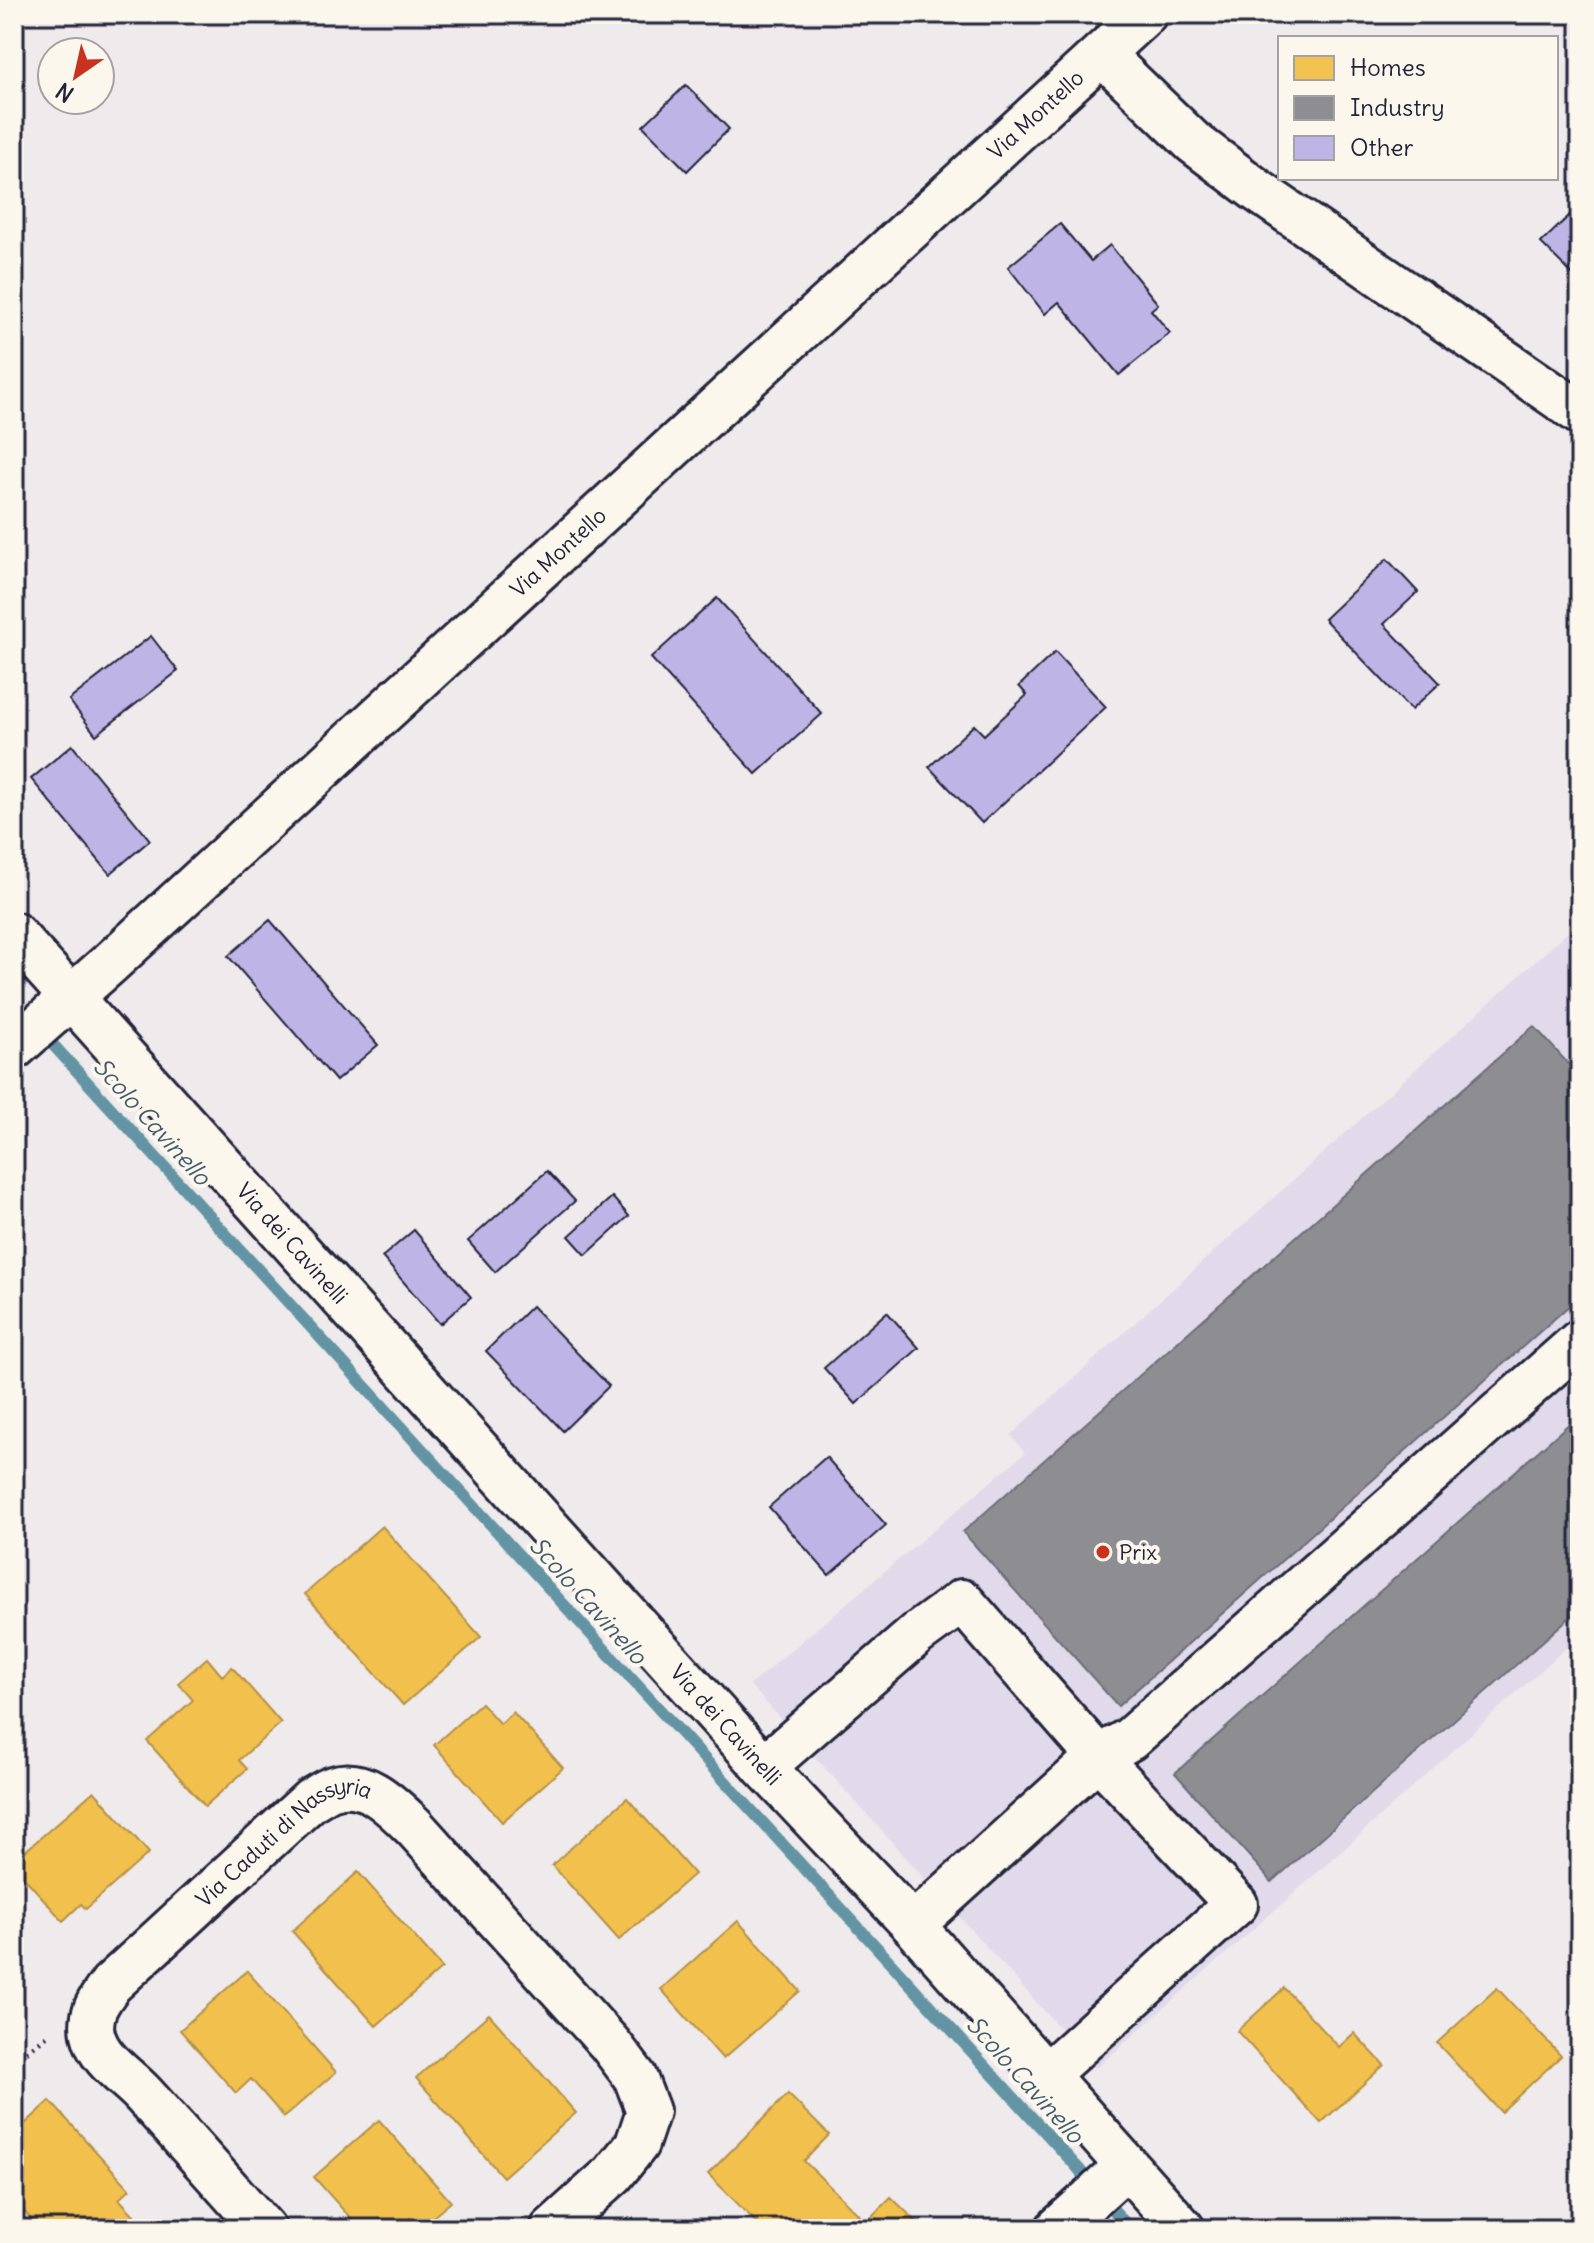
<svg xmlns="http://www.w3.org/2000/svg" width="1594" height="2243" font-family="Delius,sans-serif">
<rect width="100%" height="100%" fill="#efeaeb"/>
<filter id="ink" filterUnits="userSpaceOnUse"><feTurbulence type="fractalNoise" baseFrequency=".0125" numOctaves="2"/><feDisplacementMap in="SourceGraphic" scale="16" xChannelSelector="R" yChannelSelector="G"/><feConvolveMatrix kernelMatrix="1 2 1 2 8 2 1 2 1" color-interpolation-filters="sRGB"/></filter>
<g filter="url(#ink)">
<polygon fill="#e0daea" points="1580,921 1580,1635 1345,1848 1096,2068 750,1685 1025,1453 1011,1435"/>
<g fill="#f2c14e" stroke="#b49148" stroke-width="2">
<polygon points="382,1526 481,1637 403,1705 305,1594"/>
<polygon points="207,1658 222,1676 232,1667 281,1723 239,1760 247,1769 205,1806 147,1741 193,1700 178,1683"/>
<polygon points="481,1703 500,1724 513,1712 563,1768 502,1822 434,1745"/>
<polygon points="94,1791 149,1853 86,1909 81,1904 63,1921 14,1866 14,1861"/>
<polygon points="627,1798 694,1874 619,1940 552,1865"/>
<polygon points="358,1872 442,1968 376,2026 292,1931"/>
<polygon points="738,1921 800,1991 723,2059 661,1989"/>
<polygon points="247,1971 336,2072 284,2117 251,2079 236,2093 180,2030"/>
<polygon points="1284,1988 1339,2047 1354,2033 1384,2065 1321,2123 1237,2031"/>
<polygon points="1497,1988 1561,2056 1501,2112 1437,2043"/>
<polygon points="489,2014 576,2113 503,2177 416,2078"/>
<polygon points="788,2094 829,2135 804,2161 866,2222 891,2197 924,2229 763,2229 708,2174"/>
<polygon points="50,2101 130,2189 119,2199 147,2229 40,2229 14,2200 14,2134"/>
<polygon points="379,2120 451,2202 420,2228 410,2218 397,2229 360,2229 314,2177"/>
</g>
<g fill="#8d8d92" stroke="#6d6d78" stroke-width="2">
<polygon points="1534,1026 1580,1077 1580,1296 1118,1706 963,1532"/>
<polygon points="1580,1414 1580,1608 1272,1882 1175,1773"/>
</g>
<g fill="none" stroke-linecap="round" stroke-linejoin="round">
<polyline stroke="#6394a3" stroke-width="12" points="14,1002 1077,2167 1130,2229"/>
</g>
<g fill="#beb4e6" stroke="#22223b" stroke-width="2">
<polygon points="686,85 729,129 687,171 643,126"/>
<polygon points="1580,205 1580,281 1579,281 1541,243"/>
<polygon points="1060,224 1091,261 1110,245 1158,304 1151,310 1170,333 1119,375 1059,302 1045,314 1008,267"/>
<polygon points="1387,559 1418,592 1384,624 1440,683 1411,710 1324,619"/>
<polygon points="717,598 822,714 756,774 651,658"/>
<polygon points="151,636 178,671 96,735 69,700"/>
<polygon points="1055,652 1106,707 982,823 929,767 974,725 984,735 1027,695 1019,686"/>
<polygon points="72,745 150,840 110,874 31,779"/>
<polygon points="270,920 378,1045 336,1081 228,956"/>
<polygon points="547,1171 575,1201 495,1272 468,1241"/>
<polygon points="612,1197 629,1216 586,1255 569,1236"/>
<polygon points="414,1230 471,1297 440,1324 382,1257"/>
<polygon points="532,1306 609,1386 563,1431 486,1351"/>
<polygon points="887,1312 919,1348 856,1404 824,1368"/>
<polygon points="826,1457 886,1525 829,1575 769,1507"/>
</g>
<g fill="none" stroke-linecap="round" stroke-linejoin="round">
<g stroke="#22223b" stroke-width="48">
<g id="minor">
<polyline points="1102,54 1193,142 1258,191 1580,413"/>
<path id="s1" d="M 14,934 L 764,1767 L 913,1925 L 1183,2229"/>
<path id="s2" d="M 14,1048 L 109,964 L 1145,14"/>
<polyline points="764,1767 917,1634 962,1601 1098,1757 1236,1904 1046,2075"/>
<polyline points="913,1925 1098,1757 1130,1739 1580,1341"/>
<path id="s3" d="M 264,2229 C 224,2184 184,2139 144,2095 C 127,2076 99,2061 93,2034 C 89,2013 99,2000 111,1984 L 311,1800 C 318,1796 326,1790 333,1788 C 366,1777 393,1807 414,1827 L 610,2044 L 635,2077 L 648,2111 L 637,2144 L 613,2174 L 552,2229"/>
<polyline points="1057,2229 1127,2166"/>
</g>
</g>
<polyline stroke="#22223b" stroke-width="5" stroke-dasharray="2 6" stroke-linecap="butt" points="14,2062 50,2033"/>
<use href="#minor" stroke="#fbf7ec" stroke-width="42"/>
</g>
</g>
<circle fill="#c8321e" stroke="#fbf7ec" stroke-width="3" cx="1103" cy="1552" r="8"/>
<g text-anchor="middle" stroke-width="8" stroke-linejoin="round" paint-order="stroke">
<g font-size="22" fill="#22223b" stroke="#fbf7ec">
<text dy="8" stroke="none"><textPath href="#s2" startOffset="1384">Via Montello</textPath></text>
<text dy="8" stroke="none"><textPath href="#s2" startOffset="736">Via Montello</textPath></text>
<text dy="8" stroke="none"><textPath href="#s1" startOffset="416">Via dei Cavinelli</textPath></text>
<text dy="8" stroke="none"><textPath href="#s1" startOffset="1064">Via dei Cavinelli</textPath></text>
<text dy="8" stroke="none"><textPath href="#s3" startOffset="544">Via Caduti di Nassyria</textPath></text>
</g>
<g font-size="22" fill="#22223b" stroke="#fbf7ec" text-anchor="start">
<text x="1119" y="1560">Prix</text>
</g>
<g font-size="24" font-style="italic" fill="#435b6f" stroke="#fbf7ec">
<text transform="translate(152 1122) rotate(48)" y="8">Scolo Cavinello</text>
<text transform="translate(588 1601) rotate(48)" y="8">Scolo Cavinello</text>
<text transform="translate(1025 2080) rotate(48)" y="8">Scolo Cavinello</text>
</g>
</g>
<rect width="1594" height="2243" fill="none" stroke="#fbf7ec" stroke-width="48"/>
<rect x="24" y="24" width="1546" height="2195" fill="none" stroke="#22223b" stroke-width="3" filter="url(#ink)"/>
<rect x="1278" y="36" width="280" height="144" fill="#fbf7ec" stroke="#a4a2a5" stroke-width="2"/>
<rect x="1294" y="56" width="40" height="24" fill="#f2c14e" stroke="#a4a2a5" stroke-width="2"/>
<text x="1350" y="76" font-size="24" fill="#22223b">Homes</text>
<rect x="1294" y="96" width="40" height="24" fill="#8d8d92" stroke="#a4a2a5" stroke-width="2"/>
<text x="1350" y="116" font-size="24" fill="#22223b">Industry</text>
<rect x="1294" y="136" width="40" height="24" fill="#beb4e6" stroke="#a4a2a5" stroke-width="2"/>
<text x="1350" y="156" font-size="24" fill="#22223b">Other</text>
<g transform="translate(76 76) rotate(214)"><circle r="38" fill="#fbf7ec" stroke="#a4a2a5" stroke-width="2"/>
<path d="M0-6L14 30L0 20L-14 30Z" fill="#c8321e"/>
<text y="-12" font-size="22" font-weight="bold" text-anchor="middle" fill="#22223b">N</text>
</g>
</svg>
